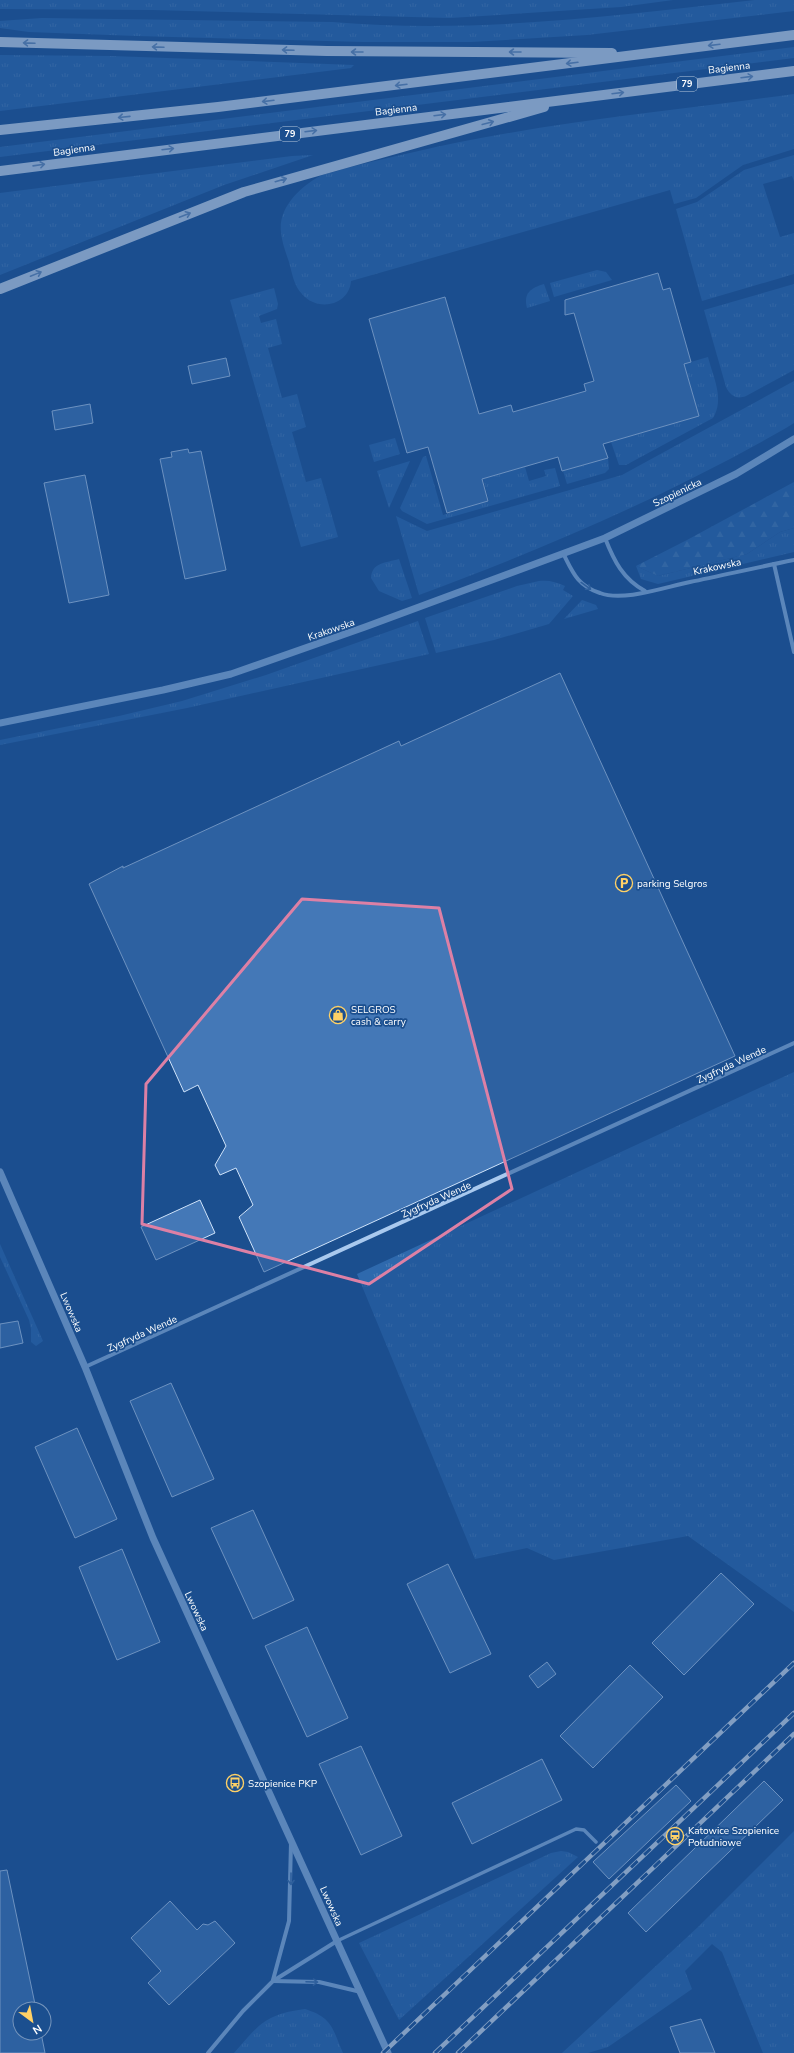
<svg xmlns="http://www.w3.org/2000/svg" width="794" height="2053" font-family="'Nunito Sans',sans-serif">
<defs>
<pattern id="grass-tufts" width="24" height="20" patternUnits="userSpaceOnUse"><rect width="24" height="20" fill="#2e69ad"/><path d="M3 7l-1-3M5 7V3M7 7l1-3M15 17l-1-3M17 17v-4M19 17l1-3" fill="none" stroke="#4d80b9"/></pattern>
<pattern id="forest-firs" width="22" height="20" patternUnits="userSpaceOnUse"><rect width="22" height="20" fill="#2e69ad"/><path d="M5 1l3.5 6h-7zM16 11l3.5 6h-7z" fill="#4d80b9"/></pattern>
</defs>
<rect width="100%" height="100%" fill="#1b4f8f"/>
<g fill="url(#grass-tufts)">
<polygon points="0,0 673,0 621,7 450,18 153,10 0,9"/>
<path d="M 755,0 L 794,0 L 794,11 L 587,35 L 471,42 L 364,42 L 137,36 L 29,32 L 0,28 L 0,21 L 42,18 L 332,22 C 476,34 612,16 755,0 Z"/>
<polygon points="794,47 794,58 0,157 0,147"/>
<polygon points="0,55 111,56 354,65 351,68 0,111"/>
<path d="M 794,94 L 794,149 L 743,165 L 696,198 L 674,204 L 670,190 L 351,281 C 349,306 317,312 302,294 C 294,286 292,273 289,262 C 286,253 282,243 281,232 C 278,208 300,187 320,176 C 327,173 336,172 343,169 C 365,163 387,158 410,153 C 536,123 666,112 794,94 Z"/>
<polygon points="313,155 224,185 0,275 0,193 292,156"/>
<polygon points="794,155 794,181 792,176 763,184 780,237 794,233 794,274 702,301 676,209 697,202 744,170"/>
<polygon points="597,270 606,272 612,280 554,297 550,283"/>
<path d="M 544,284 L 550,301 L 527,308 C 523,293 531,288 544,284 Z"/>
<path d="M 794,284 L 794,370 L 746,396 C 736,400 730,395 726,387 L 704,310 Z"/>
<polygon points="274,288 278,304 277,309 259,316 261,323 276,319 282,344 268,348 282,398 297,394 306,427 292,432 306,482 321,478 338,537 301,547 230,300"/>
<path d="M 708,357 C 713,377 725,399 713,418 L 626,465 L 619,465 L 611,442 L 699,416 L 684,364 Z"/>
<path d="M 794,381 L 794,423 L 786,428 C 669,495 546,548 419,595 L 396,516 L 427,531 L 622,475 Z"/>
<polygon points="395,438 400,454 374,462 369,445"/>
<polygon points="426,456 443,515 489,501 483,479 525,467 529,481 546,476 544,470 555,468 560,486 427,524 402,511 400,508 423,457"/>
<polygon points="608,458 609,469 605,473 567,484 563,471"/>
<polygon points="410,461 389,508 377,471"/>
<polygon points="794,528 794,552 658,584 641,579 636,566 658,576 747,554 780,532"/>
<path d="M 399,559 L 412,598 L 402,601 L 379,591 L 371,578 C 372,562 386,563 399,559 Z"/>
<path d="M 539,581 C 549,580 556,582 565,586 L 563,590 L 573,596 L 549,624 L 494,640 L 436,653 L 425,618 L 517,586 Z"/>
<polygon points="582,600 596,605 598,609 564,619"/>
<polygon points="418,621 429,654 187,708 0,745 0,740 119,716 182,701 266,675"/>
<polygon points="794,1072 794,1612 688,1536 554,1560 527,1548 475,1559 357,1274"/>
<polygon points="0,1244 43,1341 36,1346 31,1342 31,1329 29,1320 0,1257"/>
<polygon points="794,1831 794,2053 763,2053 722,1952 712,1944 685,1971 692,1989 608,2047 588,2053 562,2053 698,1927"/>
<polygon points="561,1851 568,1852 578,1857 399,2020 359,1943 551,1853"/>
<path d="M 305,2009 C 333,2018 332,2028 343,2053 L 234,2053 C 259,2024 266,2014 305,2009 Z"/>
</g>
<polygon fill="url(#forest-firs)" points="794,482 794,528 780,532 747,554 658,576 636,566 687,540"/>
<g fill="#4478b7" stroke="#cfe3fa">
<polygon points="658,273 663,290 670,288 691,362 684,364 699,416 603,444 608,458 562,471 558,457 482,479 488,501 447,513 428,447 407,453 369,319 445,297 479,414 511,405 513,412 586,391 584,384 594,381 574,313 565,315 565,300"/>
<polygon points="226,358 230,376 192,384 188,366"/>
<polygon points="90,404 93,423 55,430 52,411"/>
<polygon points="188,449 189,453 201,451 226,570 185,579 160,459 172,457 171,452"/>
<polygon points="85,475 109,595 69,603 44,483"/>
<polygon points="560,673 735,1056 264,1272 239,1217 253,1205 236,1168 220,1175 215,1165 226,1146 198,1085 184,1092 89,884 123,866 123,868 399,741 401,746"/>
<polygon points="200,1200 215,1233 156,1260 141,1227"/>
<polygon points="18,1321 23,1343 0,1348 0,1324"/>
<polygon points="171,1383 214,1479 172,1497 130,1401"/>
<polygon points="77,1428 117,1519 75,1538 35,1447"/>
<polygon points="253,1510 294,1600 253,1619 211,1528"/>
<polygon points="122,1549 160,1642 117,1660 79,1567"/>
<polygon points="448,1564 491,1654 450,1673 407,1584"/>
<polygon points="721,1573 754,1604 684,1675 652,1643"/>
<polygon points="307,1627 348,1718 307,1737 265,1646"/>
<polygon points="547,1662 556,1674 538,1688 529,1676"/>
<polygon points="630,1665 663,1697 593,1768 560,1736"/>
<polygon points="361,1746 402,1836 361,1855 319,1764"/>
<polygon points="542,1759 562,1800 472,1844 452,1803"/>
<polygon points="764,1781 783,1800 646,1932 628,1913"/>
<polygon points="676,1785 691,1801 609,1879 593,1862"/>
<polygon points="7,1870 36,2009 20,2009 20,2033 41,2033 45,2053 0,2053 0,1871"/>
<polygon points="170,1901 197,1930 203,1924 208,1925 215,1921 235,1943 169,2005 148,1983 161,1971 131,1938"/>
<polygon points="701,2019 715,2053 680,2053 670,2027"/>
</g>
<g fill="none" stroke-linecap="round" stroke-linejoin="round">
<polyline stroke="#a9c9ee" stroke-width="3.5" points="337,1941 576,1829 584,1830 596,1842"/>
<g stroke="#a9c9ee" stroke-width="4">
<path d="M 605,538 C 614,561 623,579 645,591"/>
<path d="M 564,555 C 573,573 578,586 600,593 C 623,602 665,587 690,582 C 724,575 759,567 794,560"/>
<polyline points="774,564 794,652"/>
<polyline points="85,1367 794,1043"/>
<polyline points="273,1980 289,1921 291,1843"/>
<polyline points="273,1981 319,1982 361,1992"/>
<polyline points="208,2053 243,2011 273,1981 337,1941"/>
</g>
<g stroke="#a9c9ee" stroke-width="7">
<polyline points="0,723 163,690 231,674 365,627 605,538 736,474 794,439"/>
<polyline points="0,1172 85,1367 153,1538 388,2053"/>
</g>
<g stroke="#f0f6ff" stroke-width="10">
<polyline points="0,42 327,51 612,53"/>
<polyline points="0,130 218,107 794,35"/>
<polyline points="0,171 794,71"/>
<polyline points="0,289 244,192 544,107"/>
</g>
<g stroke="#fff" stroke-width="4.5">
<g id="rail">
<polyline points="383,2053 794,1663"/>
<polyline points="435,2053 794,1713"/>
<polyline points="458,2053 794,1734"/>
</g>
</g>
<use href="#rail" stroke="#1b4f8f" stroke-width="3" stroke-dasharray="9" stroke-linecap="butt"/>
</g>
<defs><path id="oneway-shaft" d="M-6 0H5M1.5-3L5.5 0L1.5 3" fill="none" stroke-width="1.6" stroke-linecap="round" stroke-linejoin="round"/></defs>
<g stroke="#7b9ac1">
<use href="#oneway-shaft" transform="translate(29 43) rotate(-178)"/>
<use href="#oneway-shaft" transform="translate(714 45) rotate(173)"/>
<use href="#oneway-shaft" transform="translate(158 47) rotate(-178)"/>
<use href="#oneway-shaft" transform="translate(288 50) rotate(-178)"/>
<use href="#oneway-shaft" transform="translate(357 52) rotate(-180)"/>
<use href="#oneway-shaft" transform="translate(515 52) rotate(-180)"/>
<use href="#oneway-shaft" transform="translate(572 63) rotate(173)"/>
<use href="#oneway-shaft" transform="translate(747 77) rotate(-7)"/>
<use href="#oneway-shaft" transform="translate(401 85) rotate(173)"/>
<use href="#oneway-shaft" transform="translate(618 93) rotate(-7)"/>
<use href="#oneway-shaft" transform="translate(268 101) rotate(173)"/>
<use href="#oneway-shaft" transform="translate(440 115) rotate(-7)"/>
<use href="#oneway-shaft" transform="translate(124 117) rotate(174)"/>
<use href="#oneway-shaft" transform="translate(488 123) rotate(-15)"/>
<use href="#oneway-shaft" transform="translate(311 131) rotate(-7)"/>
<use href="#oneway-shaft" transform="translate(168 149) rotate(-7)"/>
<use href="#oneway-shaft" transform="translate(39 165) rotate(-8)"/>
<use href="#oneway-shaft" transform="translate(281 180) rotate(-16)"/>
<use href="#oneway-shaft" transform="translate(185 215) rotate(-21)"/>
<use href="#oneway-shaft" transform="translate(36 274) rotate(-22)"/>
</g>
<g stroke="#4674ac">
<use href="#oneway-shaft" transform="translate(586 586) rotate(36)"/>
<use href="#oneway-shaft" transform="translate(291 1879) rotate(90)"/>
<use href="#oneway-shaft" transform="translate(312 1982) rotate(2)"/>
</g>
<path d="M0 0H794V2053H0ZM 302,899 L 439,908 L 512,1189 L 369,1284 L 142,1224 L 146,1084 Z" fill="#1b4f8f" fill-opacity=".55" fill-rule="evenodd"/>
<path fill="none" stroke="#dd80a5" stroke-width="3" stroke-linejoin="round" d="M 302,899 L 439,908 L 512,1189 L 369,1284 L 142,1224 L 146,1084 Z"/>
<defs>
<g id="parking-ring" transform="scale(0.9)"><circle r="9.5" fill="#1b4f8f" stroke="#ffd166" stroke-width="1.5"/><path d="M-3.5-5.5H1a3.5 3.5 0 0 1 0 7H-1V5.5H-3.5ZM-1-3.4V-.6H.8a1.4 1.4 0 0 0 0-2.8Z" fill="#ffd166"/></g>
<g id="shop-ring" transform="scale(0.9)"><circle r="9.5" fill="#1b4f8f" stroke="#ffd166" stroke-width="1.5"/><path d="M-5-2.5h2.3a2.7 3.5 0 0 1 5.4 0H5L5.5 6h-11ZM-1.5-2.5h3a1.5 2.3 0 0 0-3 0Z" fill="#ffd166"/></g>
<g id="bus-ring" transform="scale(0.9)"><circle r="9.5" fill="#1b4f8f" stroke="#ffd166" stroke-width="1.5"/><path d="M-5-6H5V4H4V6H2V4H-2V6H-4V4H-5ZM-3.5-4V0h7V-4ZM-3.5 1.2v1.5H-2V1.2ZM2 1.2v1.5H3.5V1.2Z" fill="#ffd166"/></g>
<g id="station-ring" transform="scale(0.9)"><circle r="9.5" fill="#1b4f8f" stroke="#ffd166" stroke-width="1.5"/><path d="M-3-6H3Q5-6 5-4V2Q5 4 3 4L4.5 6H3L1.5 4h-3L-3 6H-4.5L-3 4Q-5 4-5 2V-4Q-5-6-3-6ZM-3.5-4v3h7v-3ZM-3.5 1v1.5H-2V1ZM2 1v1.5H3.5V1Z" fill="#ffd166"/></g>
</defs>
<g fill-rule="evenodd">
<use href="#parking-ring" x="624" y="883"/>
<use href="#shop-ring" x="338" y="1015"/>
<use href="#bus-ring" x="235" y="1783"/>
<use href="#station-ring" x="675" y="1836"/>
</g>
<g text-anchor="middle" stroke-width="3.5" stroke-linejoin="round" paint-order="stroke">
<g fill="#1b4f8f" stroke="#bbcadd" stroke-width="1">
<rect x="677" y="77" width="20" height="14" rx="3"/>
<rect x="280" y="127" width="20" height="14" rx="3"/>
</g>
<g font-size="9" font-weight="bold" fill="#fff">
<text x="687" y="87">79</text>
<text x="290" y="137">79</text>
</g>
<g font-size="10" fill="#fff" stroke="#1b4f8f">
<text transform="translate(729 67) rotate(-7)" y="4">Bagienna</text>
<text transform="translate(396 109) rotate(-7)" y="4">Bagienna</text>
<text transform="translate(74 149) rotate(-8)" y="4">Bagienna</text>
<text transform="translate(677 492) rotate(-26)" y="4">Szopienicka</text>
<text transform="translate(717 566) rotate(-12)" y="4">Krakowska</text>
<text transform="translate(331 629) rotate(-19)" y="4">Krakowska</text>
<text transform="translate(731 1064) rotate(-25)" y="4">Zygfryda Wende</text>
<text transform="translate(436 1199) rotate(-24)" y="4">Zygfryda Wende</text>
<text transform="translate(72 1312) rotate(67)" y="4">Lwowska</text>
<text transform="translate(142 1333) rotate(-24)" y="4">Zygfryda Wende</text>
<text transform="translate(197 1611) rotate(65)" y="4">Lwowska</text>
<text transform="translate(332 1906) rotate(66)" y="4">Lwowska</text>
</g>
<g font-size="10" fill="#fff" stroke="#1b4f8f" text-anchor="start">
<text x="637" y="887">parking Selgros</text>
<text x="351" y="1013">SELGROS<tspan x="351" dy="12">cash &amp; carry</tspan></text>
<text x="248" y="1787">Szopienice PKP</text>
<text x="688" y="1834">Katowice Szopienice<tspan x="688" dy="12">Południowe</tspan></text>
</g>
</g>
<g transform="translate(32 2021) rotate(148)"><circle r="19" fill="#1b4f8f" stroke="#7695bc"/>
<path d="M0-3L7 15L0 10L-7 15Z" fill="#ffd166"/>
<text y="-6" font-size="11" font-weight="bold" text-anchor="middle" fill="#ffffff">N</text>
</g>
</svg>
